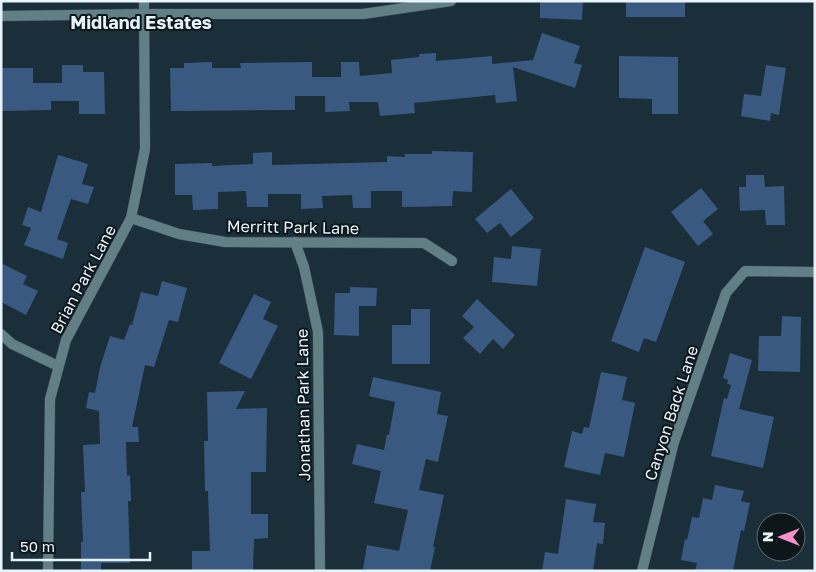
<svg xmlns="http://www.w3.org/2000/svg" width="816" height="572" font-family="'Golos Text',sans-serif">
<rect width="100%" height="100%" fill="#1a2f3a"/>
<g fill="#3a5981">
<polygon points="540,1 583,1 582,20 540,18"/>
<rect x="626" y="1" width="59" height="16"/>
<polygon points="542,33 580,46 574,63 582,65 575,88 513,67 517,101 496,103 495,95 414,103 415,113 380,116 378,102 349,102 350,111 325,112 325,96 295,96 295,110 171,111 170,68 184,68 184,63 212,62 212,68 241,68 240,63 312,62 312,77 341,77 341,62 359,62 360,76 392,73 391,60 419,57 419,54 436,53 436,61 492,56 492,64 533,60"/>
<polygon points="619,56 678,57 678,114 652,114 652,99 619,98"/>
<polygon points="62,65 83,65 83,72 104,72 105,114 79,114 79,101 51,101 51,110 1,111 1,68 33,68 33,83 62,83"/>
<polygon points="766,65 786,68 779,115 771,113 770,121 741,116 744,94 761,96"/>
<polygon points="432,151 473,152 472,192 453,191 452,206 402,207 402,191 371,191 371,208 353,208 352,195 322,196 323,208 301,209 301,194 268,194 268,207 247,207 246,191 218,192 218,209 193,210 192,195 175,195 175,164 212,163 212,166 253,164 253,153 272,152 272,165 387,162 387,156 405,157 405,154 432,154"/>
<polygon points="58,155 88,164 82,184 94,187 88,204 71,199 57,239 68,243 63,259 24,245 31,228 22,225 28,207 41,212"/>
<polygon points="746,175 764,175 765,187 784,186 785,225 766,225 765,210 740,211 739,187 746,187"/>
<polygon points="701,188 718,209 703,221 713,234 698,246 671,212"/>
<polygon points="511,189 534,218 511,237 500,223 487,233 475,219"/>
<polygon points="512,246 541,249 537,286 492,282 494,257 511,259"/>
<polygon points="645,247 685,262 656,342 644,338 639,352 611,341"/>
<polygon points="1,263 27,276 23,284 38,291 26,315 1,302"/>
<polygon points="162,281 187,288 178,322 169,320 154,367 145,365 132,427 138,427 139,442 126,442 127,476 130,475 131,501 128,501 130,563 101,563 101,571 81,571 81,542 83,542 81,492 85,492 83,445 100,444 99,411 86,408 89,392 95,393 100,367 110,336 124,340 130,324 132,325 141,292 158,296"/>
<polygon points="350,287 377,288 376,306 359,306 359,336 334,335 335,293 350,293"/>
<polygon points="254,294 271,302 263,319 278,326 251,379 219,363"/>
<polygon points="477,299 515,335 503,349 493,339 480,354 463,338 474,327 462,316"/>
<polygon points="411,309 430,309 430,364 392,364 392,325 411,325"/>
<polygon points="782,316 801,317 800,372 758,371 759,336 781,336"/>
<polygon points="730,353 752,360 739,409 774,417 763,468 711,456 724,398 727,399 731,385 727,384 728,380 723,378"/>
<polygon points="601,372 627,377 622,400 635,403 624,457 605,453 600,475 564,467 572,431 582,434 584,427 589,428"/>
<polygon points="373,377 441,392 437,414 448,416 441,447 438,462 426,459 419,490 444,495 433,547 435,547 430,571 373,571 363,569 367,545 399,551 408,510 374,503 381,471 352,464 357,444 384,450 387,434 389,435 395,402 369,396"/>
<polygon points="245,391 236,409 267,408 266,472 251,472 251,514 268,514 268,538 254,539 253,571 192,571 192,551 210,551 208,491 205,491 204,441 208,441 207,392"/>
<polygon points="715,485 744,491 741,501 750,503 744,531 741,530 733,571 695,571 697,563 681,560 685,539 687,540 692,517 699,518 703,498 712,500"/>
<polygon points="566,499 596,504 593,522 605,523 603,544 597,543 593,571 542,571 545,552 558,554"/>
</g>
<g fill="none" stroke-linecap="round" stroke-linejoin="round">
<g stroke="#374b55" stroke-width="11">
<g id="minor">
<polyline points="1,16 144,14 363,14 451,1"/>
<polyline points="131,218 179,234 225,242 424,243 452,261"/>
<polyline points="295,242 304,267 318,332 320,571"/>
<polyline points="1,334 12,344 58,366"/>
<polyline points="48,571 50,399 66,340 131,218 145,149 144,1"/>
<polyline points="642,571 674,442 726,293 745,271 815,272"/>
</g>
</g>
<use href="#minor" stroke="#627f85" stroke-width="10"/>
</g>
<g text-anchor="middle" stroke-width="4" stroke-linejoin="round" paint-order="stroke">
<g font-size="16" fill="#e7f4fc" stroke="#0d161b">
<text transform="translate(293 227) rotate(1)" y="6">Merritt Park Lane</text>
<text transform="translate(83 279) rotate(-62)" y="6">Brian Park Lane</text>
<text transform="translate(303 405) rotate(-91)" y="6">Jonathan Park Lane</text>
<text transform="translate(671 413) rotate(-72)" y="6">Canyon Back Lane</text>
</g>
<g font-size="18" font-weight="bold" fill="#e7f4fc" stroke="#0d161b">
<text x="141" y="29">Midland Estates</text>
</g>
</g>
<rect width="816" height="572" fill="none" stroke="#e7f4fc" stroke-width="5"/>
<g transform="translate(781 537) rotate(270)"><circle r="24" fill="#0d161b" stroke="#646f75"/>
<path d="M0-4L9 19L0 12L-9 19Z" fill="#f890cb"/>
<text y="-8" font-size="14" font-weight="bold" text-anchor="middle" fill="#e7f4fc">N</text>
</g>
<path d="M12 552v8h138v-8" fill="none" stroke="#e7f4fc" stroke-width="2.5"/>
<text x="20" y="552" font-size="15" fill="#e7f4fc" stroke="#0d161b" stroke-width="4" paint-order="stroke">50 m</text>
</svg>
